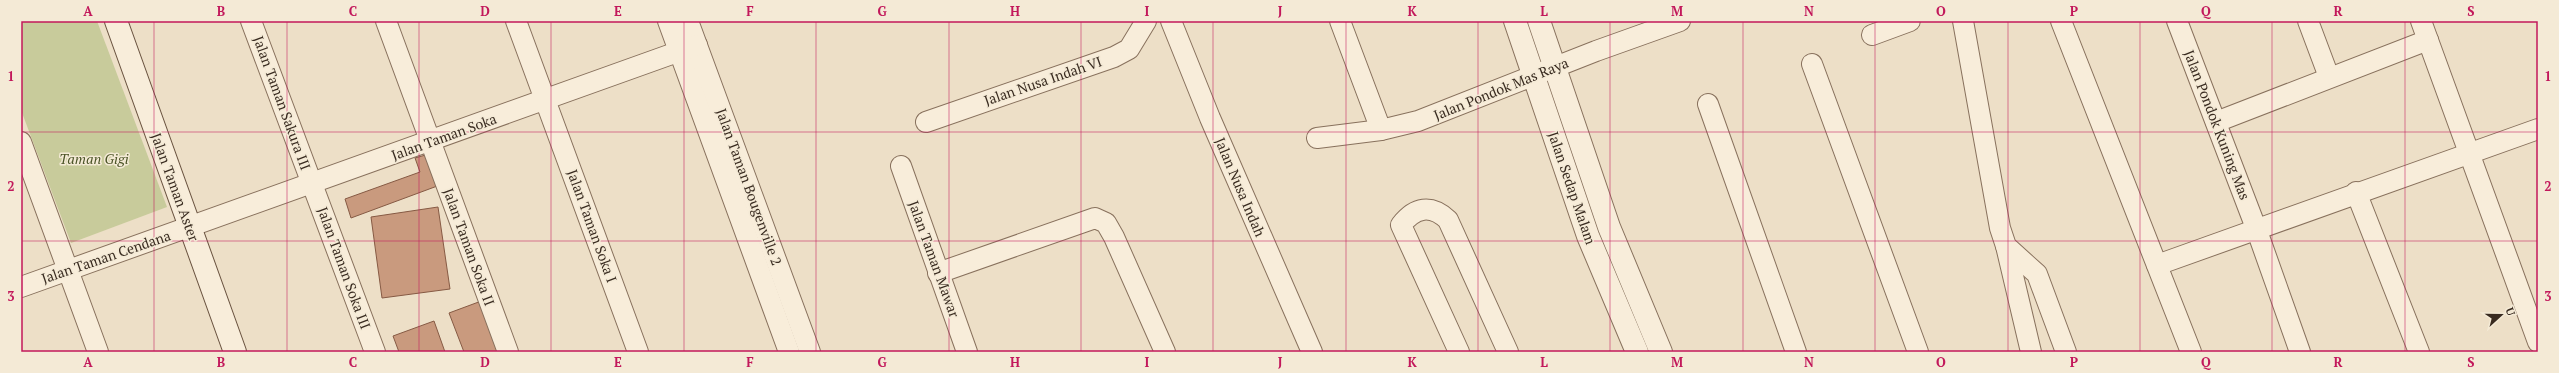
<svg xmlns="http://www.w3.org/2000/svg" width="2559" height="373" font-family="'PT Serif',serif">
<rect width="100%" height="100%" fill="#eddfc7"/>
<polygon fill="#c8cb9b" points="21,21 97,21 167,207 71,243 21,110"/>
<g fill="#c99a7e" stroke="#865a44">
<polygon points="429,154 440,185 351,218 345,199 420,172 415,158"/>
<polygon points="438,207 450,289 382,298 371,217"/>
<polygon points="484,300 503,352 464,352 449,313"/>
<polygon points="434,321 445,352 399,352 393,336"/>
</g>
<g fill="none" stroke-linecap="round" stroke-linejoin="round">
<g stroke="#88715d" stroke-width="22">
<g id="minor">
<polyline points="251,21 375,352"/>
<polyline points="386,21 508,352"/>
<polyline points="516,21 638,352"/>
<polyline points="668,21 789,352"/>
<polyline points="688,21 810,352"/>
<polyline points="1171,21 1210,118 1312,352"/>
<polyline points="1340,21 1381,130"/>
<polyline points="1963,21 2000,228 2006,246 2037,274 2066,352"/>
<polyline points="2061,21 2191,352"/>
<polyline points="2177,21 2256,228 2300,352"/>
<polyline points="2308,21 2329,77"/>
<polyline points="2421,21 2538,342"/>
<polyline points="1872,35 1910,21"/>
<polyline points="1812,64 1918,352"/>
<polyline points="1708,104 1796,352"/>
<polyline points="926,122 1114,57 1129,49 1146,21"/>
<polyline points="2216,122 2428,40"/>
<polyline points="1317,138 1381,130 1418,121 1596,51 1680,21"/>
<polyline points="21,142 98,352"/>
<polyline points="901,166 967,352"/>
<polyline points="2356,192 2419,352"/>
<polyline points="2006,246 2031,352"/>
<polyline points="2157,265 2538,129"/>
<polyline points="938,273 1095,218 1106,223 1114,237 1165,352"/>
<polyline points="21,287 697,45"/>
<path d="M 1459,352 L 1401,225 C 1415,207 1431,204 1448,220 L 1508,352"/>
</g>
</g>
<g stroke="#88715d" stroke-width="24">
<g id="tertiary">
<polyline points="1515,21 1588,236 1637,352"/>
<polyline points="1539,21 1609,227 1661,352"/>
</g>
</g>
<g stroke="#6a5340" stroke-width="24">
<polyline id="secondary" points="116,21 235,352"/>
</g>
<use href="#minor" stroke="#f8edda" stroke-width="20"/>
<use href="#tertiary" stroke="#f8edda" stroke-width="22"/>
<use href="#secondary" stroke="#f8edda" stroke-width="22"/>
</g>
<path fill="none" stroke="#c2185b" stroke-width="1" stroke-opacity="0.55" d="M 154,21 L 154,352M 287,21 L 287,352M 419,21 L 419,352M 551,21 L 551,352M 684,21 L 684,352M 816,21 L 816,352M 949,21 L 949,352M 1081,21 L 1081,352M 1213,21 L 1213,352M 1346,21 L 1346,352M 1478,21 L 1478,352M 1610,21 L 1610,352M 1743,21 L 1743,352M 1875,21 L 1875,352M 2008,21 L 2008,352M 2140,21 L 2140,352M 2272,21 L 2272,352M 2405,21 L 2405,352M 21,132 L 2538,132M 21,241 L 2538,241"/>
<g text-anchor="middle" stroke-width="3" stroke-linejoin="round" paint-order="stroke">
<g font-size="14" fill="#392b20" stroke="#f4ead6">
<text transform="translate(1043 81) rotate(-19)" y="5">Jalan Nusa Indah VI</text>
<text transform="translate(1501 89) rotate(-22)" y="5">Jalan Pondok Mas Raya</text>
<text transform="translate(282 103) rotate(70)" y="5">Jalan Taman Sakura III</text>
<text transform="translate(2217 125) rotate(69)" y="5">Jalan Pondok Kuning Mas</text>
<text transform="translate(444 137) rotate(-20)" y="5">Jalan Taman Soka</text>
<text transform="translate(175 187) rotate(70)" y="5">Jalan Taman Aster</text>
<text transform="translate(749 187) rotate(70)" y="5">Jalan Taman Bougenville 2</text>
<text transform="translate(1240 187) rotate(67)" y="5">Jalan Nusa Indah</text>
<text transform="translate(1572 188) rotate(71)" y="5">Jalan Sedap Malam</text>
<text transform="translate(592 226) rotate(70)" y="5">Jalan Taman Soka I</text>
<text transform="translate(469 247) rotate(70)" y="5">Jalan Taman Soka II</text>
<text transform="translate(106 257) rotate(-19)" y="5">Jalan Taman Cendana</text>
<text transform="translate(934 259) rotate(70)" y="5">Jalan Taman Mawar</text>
<text transform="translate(344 268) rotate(70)" y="5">Jalan Taman Soka III</text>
</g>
<g font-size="14" font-style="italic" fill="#4b5427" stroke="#f4ead6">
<text x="94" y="164">Taman Gigi</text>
</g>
</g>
<rect width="2559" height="373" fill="none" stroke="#f4ead6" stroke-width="44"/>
<g transform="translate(2501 315) rotate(69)" stroke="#f4ead6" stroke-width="3" paint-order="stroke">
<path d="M0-3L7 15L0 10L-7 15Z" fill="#392b20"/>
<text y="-6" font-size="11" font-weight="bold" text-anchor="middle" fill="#392b20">U</text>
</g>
<rect x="22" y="22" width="2515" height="329" fill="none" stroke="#c2185b" stroke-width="1.5"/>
<g font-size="13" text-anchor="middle" font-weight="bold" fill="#c2185b">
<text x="88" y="16">A</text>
<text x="221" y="16">B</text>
<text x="353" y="16">C</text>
<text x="485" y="16">D</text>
<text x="618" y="16">E</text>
<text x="750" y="16">F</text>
<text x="882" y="16">G</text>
<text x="1015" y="16">H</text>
<text x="1147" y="16">I</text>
<text x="1280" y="16">J</text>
<text x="1412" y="16">K</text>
<text x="1544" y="16">L</text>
<text x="1677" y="16">M</text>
<text x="1809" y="16">N</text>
<text x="1941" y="16">O</text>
<text x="2074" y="16">P</text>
<text x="2206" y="16">Q</text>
<text x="2338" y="16">R</text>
<text x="2471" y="16">S</text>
<text x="11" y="81">1</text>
<text x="2548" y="81">1</text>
<text x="11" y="191">2</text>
<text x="2548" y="191">2</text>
<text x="11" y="301">3</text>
<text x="2548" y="301">3</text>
<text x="88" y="367">A</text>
<text x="221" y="367">B</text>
<text x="353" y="367">C</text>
<text x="485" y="367">D</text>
<text x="618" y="367">E</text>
<text x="750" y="367">F</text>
<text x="882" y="367">G</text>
<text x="1015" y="367">H</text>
<text x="1147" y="367">I</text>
<text x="1280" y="367">J</text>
<text x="1412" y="367">K</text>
<text x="1544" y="367">L</text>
<text x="1677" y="367">M</text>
<text x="1809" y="367">N</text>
<text x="1941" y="367">O</text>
<text x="2074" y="367">P</text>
<text x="2206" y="367">Q</text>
<text x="2338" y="367">R</text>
<text x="2471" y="367">S</text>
</g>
</svg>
